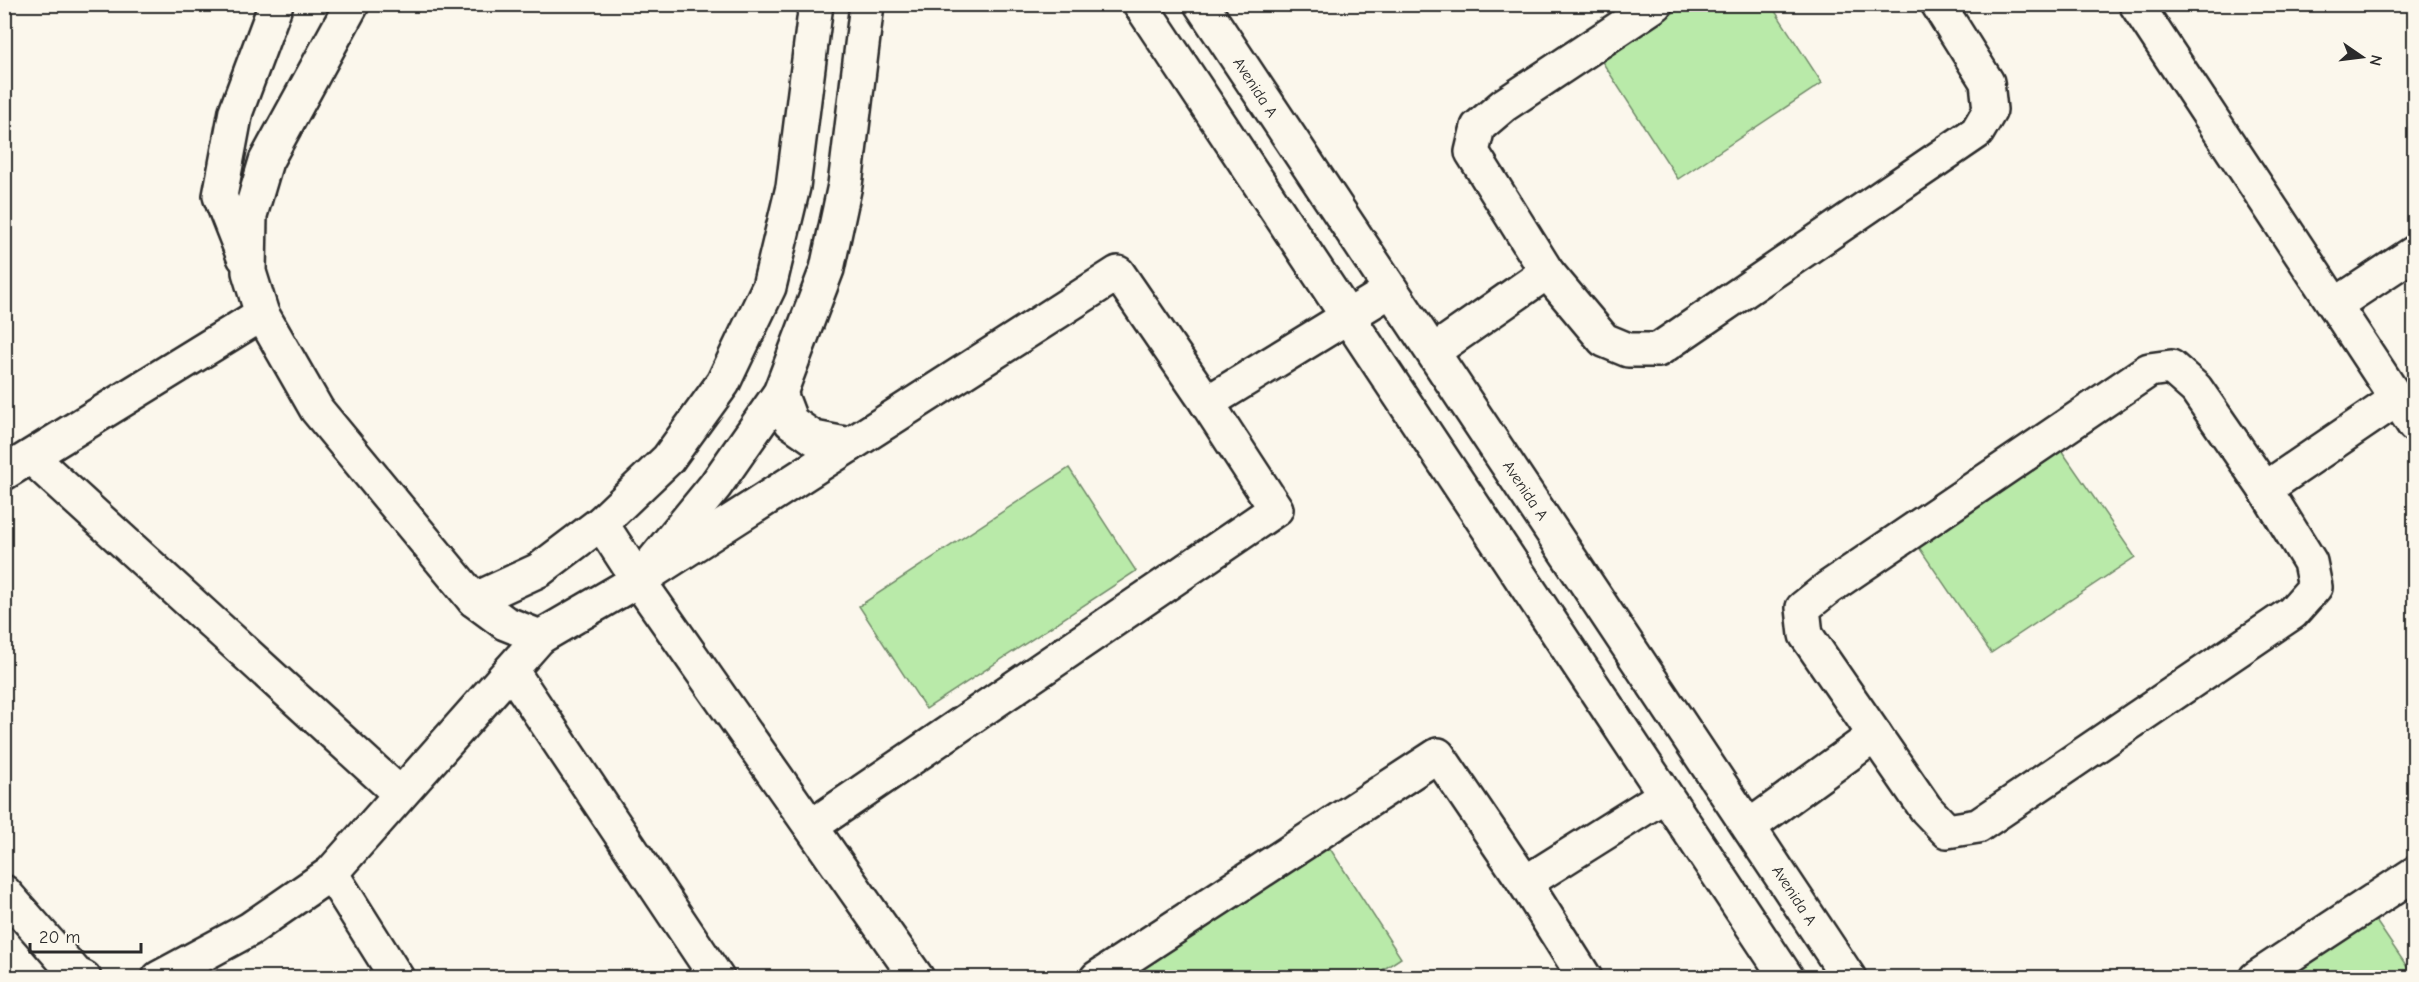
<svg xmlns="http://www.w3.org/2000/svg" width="2419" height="982" font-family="'Comic Neue',sans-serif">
<rect width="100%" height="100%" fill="#fbf7ec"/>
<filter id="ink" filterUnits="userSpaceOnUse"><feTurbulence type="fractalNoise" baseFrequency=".0167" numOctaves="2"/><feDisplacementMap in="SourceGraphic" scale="12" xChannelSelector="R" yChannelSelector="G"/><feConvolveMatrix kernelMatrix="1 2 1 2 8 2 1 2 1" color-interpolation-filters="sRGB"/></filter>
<g filter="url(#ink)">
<g fill="#b9eaa9" stroke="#728a6a" stroke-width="1.5">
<polygon points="1685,5 1771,5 1822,83 1678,179 1601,60"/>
<polygon points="2059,447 2135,557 1991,653 1916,543"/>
<polygon points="1069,468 1136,571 926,709 859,606"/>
<polygon points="1329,847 1401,958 1372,977 1131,977"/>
<polygon points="2370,912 2414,977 2272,978"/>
</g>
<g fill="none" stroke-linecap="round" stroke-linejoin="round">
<g stroke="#2b2b2b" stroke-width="38">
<g id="street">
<polyline points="352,4 266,161 250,215 249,272 262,314 317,410 474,600"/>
<polyline points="1140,4 1787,978"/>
<polyline points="1201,4 1849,978"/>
<polyline points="1656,4 1504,105 1478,127 1472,152 1547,272 1604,340 1628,350 1658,350 1977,132 1990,110 1987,82 1938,4"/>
<polyline points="2136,4 2414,425"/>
<polyline points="244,257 220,196 236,111 276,4"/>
<polyline points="2335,305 2414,253"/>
<polyline points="1434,351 1547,272"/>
<polygon points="2171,367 2196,389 2265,489 2310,562 2315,587 2292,613 1978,826 1947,831 1926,809 1806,635 1803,608 1828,588 2149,370"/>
<polyline points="780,393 791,422 814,438 850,445"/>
<polyline points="1207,403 1391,290"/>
<polyline points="31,457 400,794"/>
<polyline points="4,473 262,314"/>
<polyline points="2265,489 2397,399"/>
<polyline points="601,523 638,580 917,978"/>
<polyline points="644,577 1118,273 1207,403 1276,509 812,826"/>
<polyline points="511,670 717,978"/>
<polyline points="1750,826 1875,735"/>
<polyline points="331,873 397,978"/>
<polyline points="1525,883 1665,795"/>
<polyline points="4,892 76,974 84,978"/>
<polyline points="159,978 250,929 331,873 540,637"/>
<polyline points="1097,978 1438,755 1525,883 1585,978"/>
<polyline points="2256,978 2414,874"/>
</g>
</g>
<g stroke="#2b2b2b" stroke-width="38">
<polyline id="secondary" points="816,4 793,187 769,287 723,383 668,459 601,523 539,570 474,600 505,623 540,637 638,580 715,486 780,393 827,269 845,185 867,4"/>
</g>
<use href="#street" stroke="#fbf7ec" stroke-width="33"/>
<use href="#secondary" stroke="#fbf7ec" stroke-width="33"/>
</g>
</g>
<g text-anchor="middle" stroke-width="5" stroke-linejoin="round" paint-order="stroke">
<g font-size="16" fill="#2b2b2b" stroke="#fbf7ec">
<text transform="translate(1256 87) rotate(57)" y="6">Avenida A</text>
<text transform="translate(1526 490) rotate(56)" y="6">Avenida A</text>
<text transform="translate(1795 895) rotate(57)" y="6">Avenida A</text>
</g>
</g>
<rect width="2419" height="982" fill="none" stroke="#fbf7ec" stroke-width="24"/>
<rect x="12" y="12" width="2395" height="958" fill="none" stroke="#2b2b2b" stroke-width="2" filter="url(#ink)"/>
<g transform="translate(2362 57) rotate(104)" stroke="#fbf7ec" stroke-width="4.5" paint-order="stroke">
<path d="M0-4.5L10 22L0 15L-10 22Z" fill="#2b2b2b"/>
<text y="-9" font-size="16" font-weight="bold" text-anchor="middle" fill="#2b2b2b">N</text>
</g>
<path d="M30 943v9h111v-9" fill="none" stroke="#2b2b2b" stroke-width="3"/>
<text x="39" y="943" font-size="18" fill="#2b2b2b" stroke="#fbf7ec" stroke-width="4.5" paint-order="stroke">20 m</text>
</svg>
